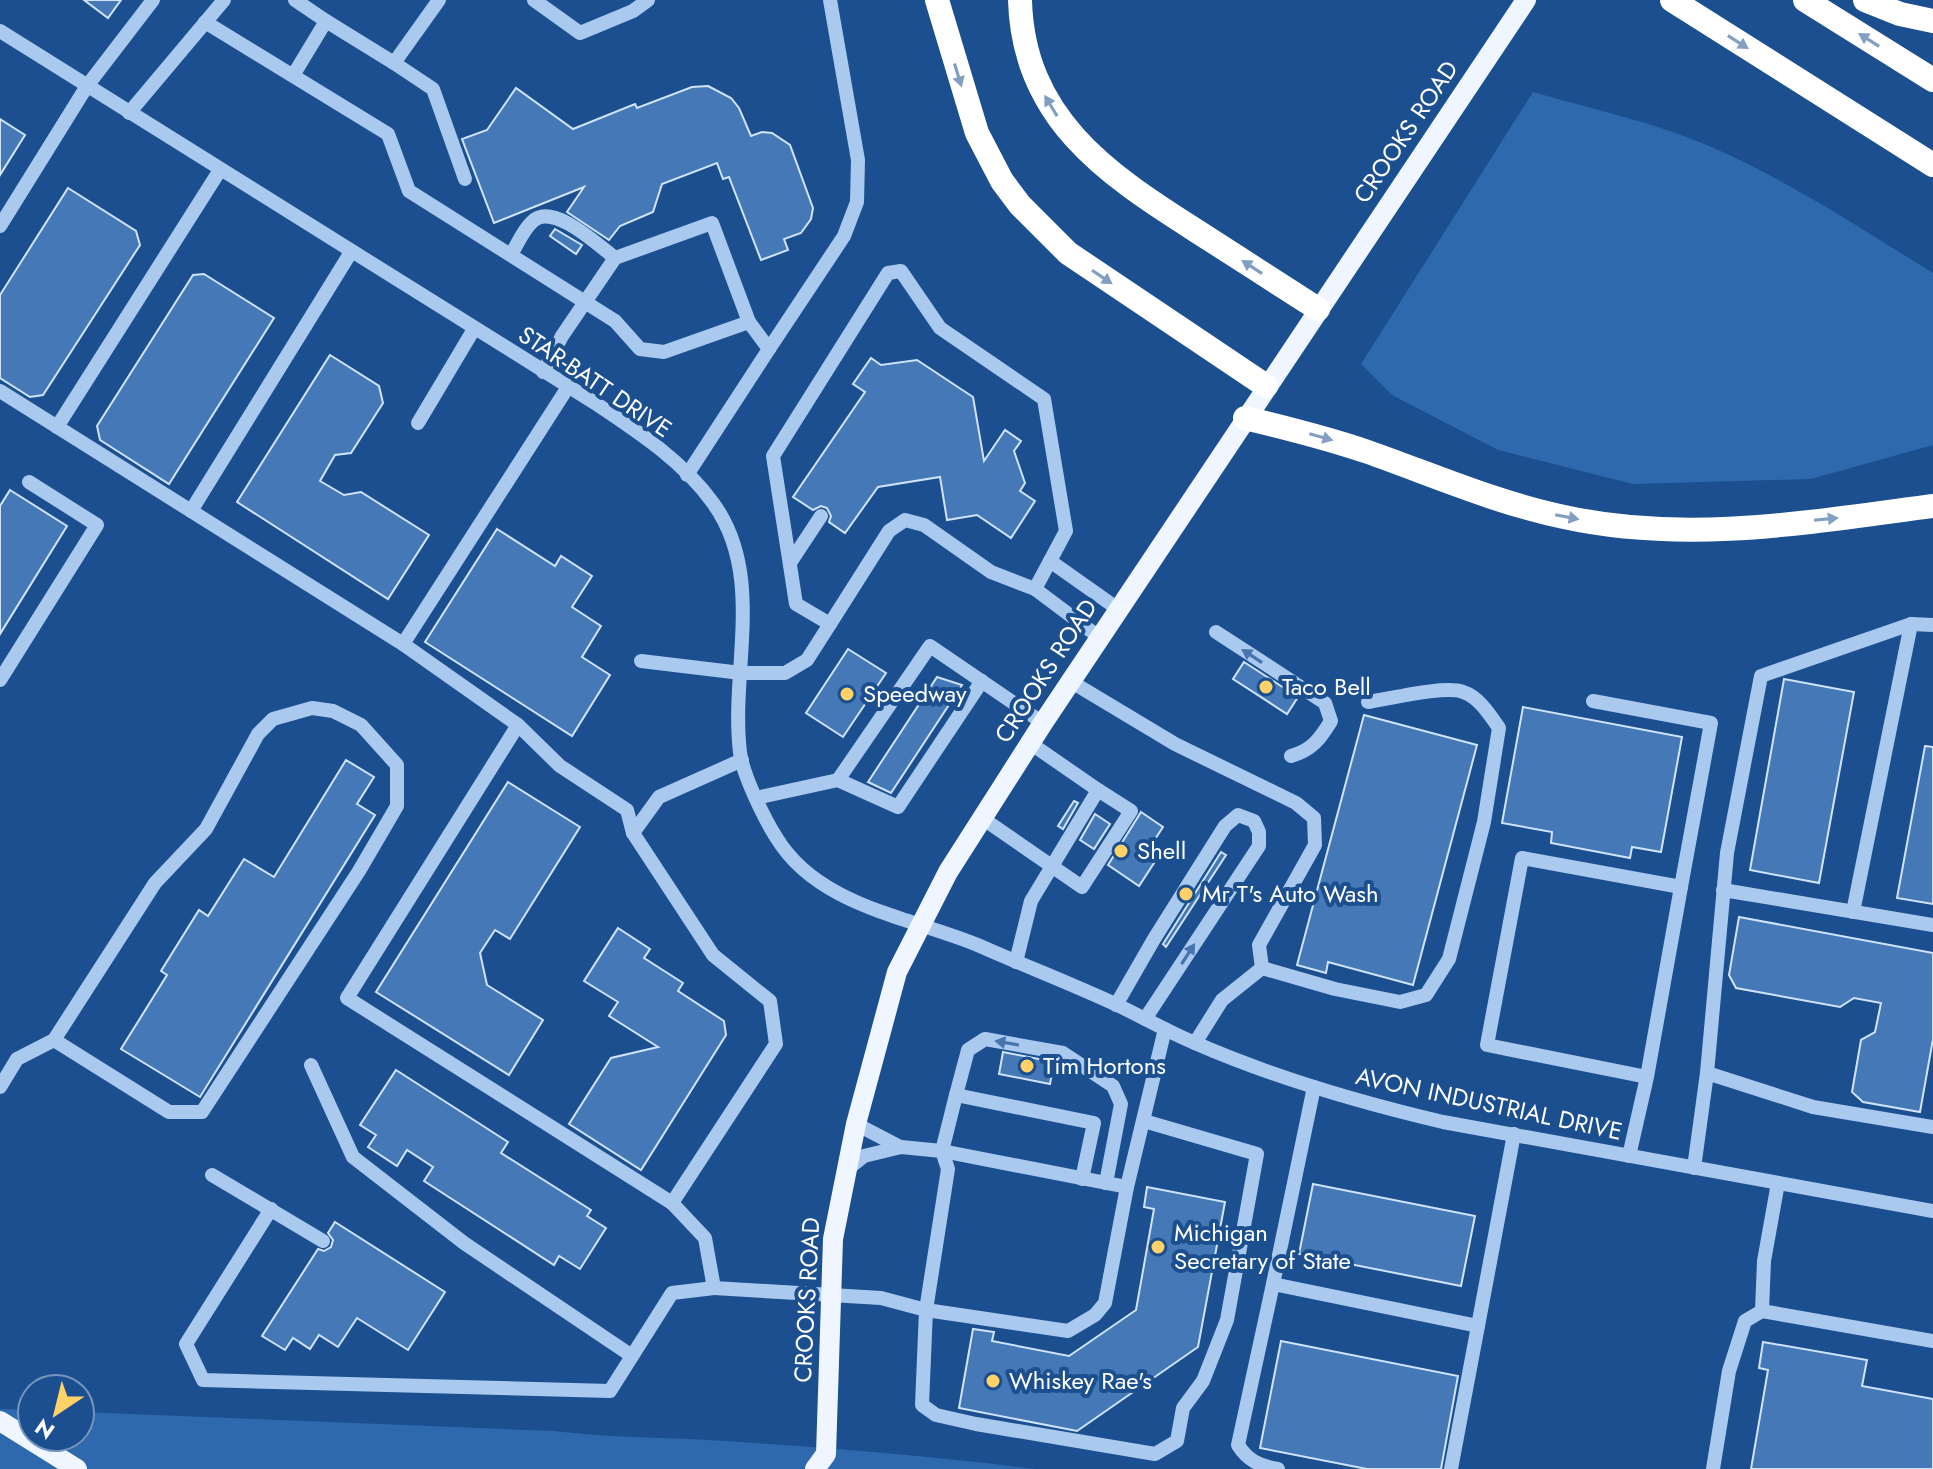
<svg xmlns="http://www.w3.org/2000/svg" width="1933" height="1469" font-family="Jost,sans-serif">
<rect width="100%" height="100%" fill="#1b4f8f"/>
<g fill="#2e69ad">
<path d="M 1533,92 C 1592,109 1653,122 1709,146 C 1788,180 1860,228 1933,273 L 1933,445 L 1811,479 L 1633,484 L 1498,450 L 1392,395 L 1361,364 Z"/>
<path d="M 0,1409 L 32,1410 L 32,1437 L 80,1437 L 80,1412 L 554,1431 C 610,1438 667,1437 724,1441 C 828,1448 932,1456 1035,1469 L 0,1469 Z"/>
</g>
<g fill="#4478b7" stroke="#cfe3fa" stroke-width="2">
<polygon points="84,0 121,0 108,18"/>
<polygon points="708,86 731,98 739,108 751,136 762,132 772,133 790,145 813,208 811,219 801,233 784,239 788,250 761,260 729,177 723,179 717,163 662,184 653,212 620,226 609,240 567,212 584,187 494,223 462,139 487,130 516,88 573,129 635,104 637,108 692,87"/>
<polygon points="0,119 25,135 0,175"/>
<polygon points="68,188 136,231 140,245 43,395 30,397 0,378 0,295"/>
<polygon points="555,229 582,245 576,254 550,236"/>
<polygon points="204,274 274,318 169,484 100,440 97,426 193,275"/>
<polygon points="330,355 379,386 383,403 351,453 335,455 320,481 344,495 361,492 429,535 388,599 237,502"/>
<polygon points="871,358 881,365 917,360 973,397 984,461 1005,430 1021,441 1014,451 1025,483 1020,491 1035,501 1011,538 977,515 947,520 940,477 878,487 845,533 829,522 831,516 827,508 821,506 813,510 793,497 865,392 853,384"/>
<polygon points="10,490 67,526 0,634 0,506"/>
<polygon points="497,529 555,566 561,556 592,576 572,607 601,626 582,657 610,675 572,736 425,642"/>
<polygon points="848,649 886,673 843,737 806,713"/>
<polygon points="1244,662 1298,697 1287,714 1233,679"/>
<polygon points="937,677 962,685 891,793 868,782"/>
<polygon points="1784,679 1854,692 1819,883 1750,870"/>
<polygon points="1523,707 1682,737 1661,852 1632,847 1630,858 1551,843 1552,832 1502,823"/>
<polygon points="1364,715 1477,745 1413,985 1328,962 1326,973 1297,965"/>
<polygon points="1925,746 1933,747 1933,904 1897,898"/>
<polygon points="346,760 374,777 357,804 375,815 200,1097 121,1049 167,975 161,971 199,910 208,916 244,859 274,877"/>
<polygon points="508,782 580,827 510,939 495,930 480,953 487,985 543,1020 509,1075 376,992"/>
<polygon points="1074,801 1078,803 1063,829 1058,826"/>
<polygon points="1141,812 1163,827 1146,853 1156,860 1139,886 1108,865"/>
<polygon points="1095,814 1110,824 1094,849 1080,840"/>
<polygon points="1221,852 1226,855 1166,947 1163,944"/>
<polygon points="1739,917 1933,953 1933,1039 1920,1112 1863,1102 1852,1092 1861,1040 1875,1032 1881,1003 1854,998 1840,1007 1736,988 1729,975"/>
<polygon points="618,928 650,949 644,958 683,983 678,991 724,1021 726,1035 641,1170 569,1124 611,1058 658,1047 609,1016 618,1002 584,981"/>
<polygon points="1003,1052 1054,1062 1050,1084 999,1074"/>
<polygon points="396,1070 508,1142 501,1153 591,1210 587,1216 606,1228 580,1269 559,1256 554,1265 424,1181 433,1167 407,1150 397,1166 368,1147 376,1135 360,1125"/>
<polygon points="1313,1184 1475,1216 1461,1286 1299,1254"/>
<polygon points="1147,1187 1225,1202 1198,1347 1077,1431 959,1408 973,1329 994,1332 992,1341 1069,1356 1136,1310 1154,1209 1144,1207"/>
<polygon points="335,1222 445,1292 408,1350 357,1318 338,1347 319,1335 310,1349 293,1338 285,1350 262,1336 318,1249 324,1251 331,1247 333,1240 328,1233"/>
<polygon points="1281,1341 1458,1376 1441,1469 1367,1469 1260,1448"/>
<polygon points="1763,1342 1867,1360 1862,1386 1933,1399 1933,1469 1751,1469 1768,1370 1759,1368"/>
</g>
<g fill="none" stroke-linecap="round" stroke-linejoin="round">
<g stroke="#a9c9ee" stroke-width="14">
<polyline points="534,0 580,33 633,11 648,0"/>
<polyline points="326,21 394,63 439,0"/>
<polyline points="205,22 388,134 409,191 615,321 640,349 664,352 749,322"/>
<path d="M 0,31 L 595,403 C 637,431 683,461 713,503 C 766,576 730,670 740,752 C 742,773 764,818 776,837 C 818,907 911,917 980,946 C 1025,966 1072,984 1117,1005 C 1143,1017 1168,1032 1195,1043 C 1275,1078 1358,1102 1443,1122 L 1933,1211"/>
<polyline points="394,63 433,89 465,179"/>
<polyline points="294,74 326,21 295,0"/>
<polyline points="129,113 224,0"/>
<polyline points="0,226 87,86 153,0"/>
<path d="M 511,255 C 517,245 523,230 532,222 C 552,201 598,245 615,258"/>
<polyline points="769,349 844,236 857,202 858,160 830,0"/>
<polyline points="543,372 562,336 615,258 712,223 749,322 769,349 687,475"/>
<polyline points="0,391 403,644 518,725 347,998 672,1203 776,1044 770,1001 713,955 633,833 659,797 742,760"/>
<polyline points="418,423 474,329"/>
<polyline points="57,427 220,170"/>
<polyline points="191,511 351,252"/>
<polyline points="1050,561 1118,609"/>
<polyline points="790,563 821,516"/>
<polyline points="830,624 889,531 905,520 924,525 991,572 1035,589"/>
<polyline points="1933,625 1911,624 1761,676 1727,853 1707,1073 1813,1107 1933,1127"/>
<path d="M 1216,632 L 1325,703 L 1331,721 C 1320,739 1312,750 1291,756"/>
<polyline points="403,644 568,387"/>
<polyline points="641,661 741,673 785,673 807,660 830,624 796,604 773,456 888,273 901,271 940,328 1044,399 1066,531 1035,589 1099,637"/>
<polyline points="0,680 97,525 29,482"/>
<polyline points="1070,681 1175,744 1296,803 1314,818 1315,845 1259,945 1262,968"/>
<polyline points="1593,701 1711,723 1681,887"/>
<polyline points="518,725 560,766 627,810 633,833"/>
<polyline points="838,780 898,807 982,681"/>
<polyline points="756,798 838,780 930,646 1043,723"/>
<polyline points="982,818 1082,887 1131,811 1098,790"/>
<polyline points="1723,890 1933,925"/>
<polyline points="1853,912 1911,624"/>
<polyline points="1016,962 1031,901 1098,790 1030,743"/>
<polyline points="1116,1005 1154,939 1225,826 1238,815 1254,821 1259,832 1259,846 1145,1019"/>
<path d="M 1195,1043 L 1222,1000 L 1262,968 L 1335,989 L 1400,1002 L 1426,995 L 1449,959 L 1484,822 L 1499,728 C 1490,715 1479,697 1463,692 C 1445,685 1389,699 1368,702"/>
<polyline points="311,1065 353,1157 464,1243 632,1356"/>
<polyline points="0,1087 17,1059 54,1040 169,1112 202,1112 359,871 397,806 397,765 361,725 333,711 312,708 273,719 258,734 206,829 155,883 54,1040"/>
<polyline points="1314,1087 1273,1284 1478,1326 1514,1134"/>
<polyline points="956,1095 968,1050 985,1039 1063,1053 1113,1086 1121,1104 1106,1183"/>
<polyline points="856,1124 900,1147"/>
<polyline points="1629,1156 1647,1077 1681,887 1522,858 1487,1045 1647,1077"/>
<polyline points="1694,1168 1707,1073"/>
<polyline points="212,1175 323,1241"/>
<polyline points="1082,1179 1094,1123 956,1095 942,1151 948,1169 926,1310 922,1405 936,1415 976,1424 1155,1454 1177,1441 1183,1408 1203,1381 1227,1320 1257,1154 1144,1121"/>
<polyline points="1778,1183 1764,1261 1762,1311 1933,1341"/>
<polyline points="1127,1187 1165,1029"/>
<polyline points="672,1203 705,1238 714,1288 881,1298 926,1310 1068,1331 1095,1315 1105,1303 1127,1187 942,1151 901,1147 864,1156 845,1171"/>
<polyline points="271,1209 186,1344 203,1380 610,1391 672,1293 714,1288"/>
<path d="M 1273,1284 L 1238,1445 C 1248,1461 1260,1466 1278,1469"/>
<polyline points="1451,1469 1478,1326"/>
<polyline points="1713,1469 1729,1371 1745,1321 1762,1311"/>
</g>
<g stroke="#f0f6ff" stroke-width="20">
<polyline points="0,1421 77,1469"/>
<polyline points="815,1469 826,1454 833,1239 856,1124 897,972 948,872 1043,723 1526,0"/>
</g>
<g stroke="#fff" stroke-width="24">
<polyline points="937,0 977,133 1002,181 1020,205 1068,253 1266,386"/>
<path d="M 1020,0 C 1023,117 1105,173 1195,230 C 1236,256 1277,283 1318,309"/>
<polyline points="1672,0 1933,165"/>
<polyline points="1805,0 1933,80"/>
<polyline points="1865,0 1900,14 1933,21"/>
<path d="M 1245,418 C 1287,428 1327,438 1368,452 C 1433,475 1497,503 1564,517 C 1687,544 1811,522 1933,506"/>
</g>
</g>
<defs><path id="oneway-solid" d="M-6-.8H1V-3.2L6.5 0L1 3.2V.8H-6Z" transform="scale(2)"/></defs>
<g fill="#829ec1">
<use href="#oneway-solid" transform="translate(1869 40) rotate(-148)"/>
<use href="#oneway-solid" transform="translate(1738 42) rotate(32)"/>
<use href="#oneway-solid" transform="translate(958 75) rotate(73)"/>
<use href="#oneway-solid" transform="translate(1051 106) rotate(-121)"/>
<use href="#oneway-solid" transform="translate(1252 267) rotate(-147)"/>
<use href="#oneway-solid" transform="translate(1102 277) rotate(34)"/>
<use href="#oneway-solid" transform="translate(1321 437) rotate(16)"/>
<use href="#oneway-solid" transform="translate(1567 517) rotate(11)"/>
<use href="#oneway-solid" transform="translate(1826 519) rotate(-6)"/>
</g>
<g fill="#4674ac">
<use href="#oneway-solid" transform="translate(1252 656) rotate(-147)"/>
<use href="#oneway-solid" transform="translate(1188 954) rotate(-57)"/>
<use href="#oneway-solid" transform="translate(1007 1043) rotate(-170)"/>
</g>
<g fill="#ffd166" stroke="#1b4f8f" stroke-width="3">
<circle cx="1266" cy="687" r="8"/>
<circle cx="847" cy="694" r="8"/>
<circle cx="1121" cy="851" r="8"/>
<circle cx="1186" cy="894" r="8"/>
<circle cx="1027" cy="1066" r="8"/>
<circle cx="1158" cy="1247" r="8"/>
<circle cx="993" cy="1381" r="8"/>
</g>
<g text-anchor="middle" stroke-width="8" stroke-linejoin="round" paint-order="stroke">
<g font-size="24" fill="#fff" stroke="#1b4f8f">
<text transform="translate(1406 132) rotate(-56)" y="8">CROOKS ROAD</text>
<text transform="translate(595 382) rotate(34)" y="8">STAR-BATT DRIVE</text>
<text transform="translate(1046 671) rotate(-57)" y="8">CROOKS ROAD</text>
<text transform="translate(1489 1104) rotate(12)" y="8">AVON INDUSTRIAL DRIVE</text>
<text transform="translate(807 1300) rotate(-87)" y="8">CROOKS ROAD</text>
</g>
<g font-size="24" fill="#fff" stroke="#1b4f8f" text-anchor="start">
<text x="1282" y="695">Taco Bell</text>
<text x="863" y="702">Speedway</text>
<text x="1137" y="859">Shell</text>
<text x="1202" y="902">Mr T's Auto Wash</text>
<text x="1043" y="1074">Tim Hortons</text>
<text x="1174" y="1241">Michigan<tspan x="1174" dy="28">Secretary of State</tspan></text>
<text x="1009" y="1389">Whiskey Rae's</text>
</g>
</g>
<g transform="translate(56 1413) rotate(215)"><circle r="38" fill="#1b4f8f" stroke="#7695bc" stroke-width="2"/>
<path d="M0-6L14 30L0 20L-14 30Z" fill="#ffd166"/>
<text y="-12" font-size="22" font-weight="bold" text-anchor="middle" fill="#ffffff">N</text>
</g>
</svg>
